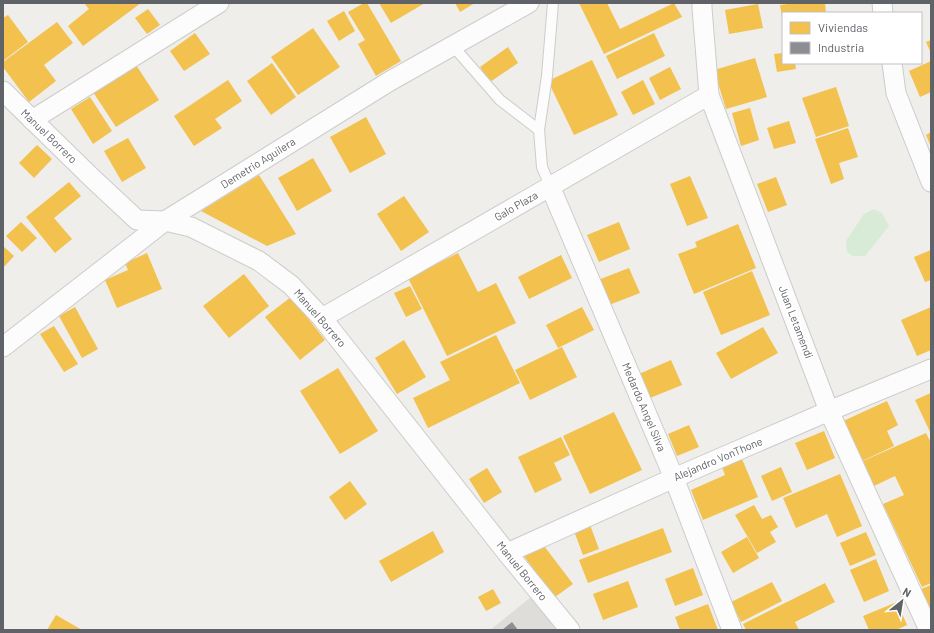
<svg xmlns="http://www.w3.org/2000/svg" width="934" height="633" font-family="Barlow,sans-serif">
<rect width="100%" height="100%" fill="#efeeea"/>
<polygon fill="#dfddda" points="531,597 557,630 490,630"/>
<polygon fill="#d8ebd6" points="874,209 882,213 889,226 865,256 853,256 847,252 846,241 864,214"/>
<g fill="#f2c14e">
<polygon points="84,3 141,3 83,46 68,26 89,9"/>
<polygon points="364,3 367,3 401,61 376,76 358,44 365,40 348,12"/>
<polygon points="379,3 425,3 391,23"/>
<polygon points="455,3 475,3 460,12"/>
<polygon points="579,3 607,3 620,29 674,3 682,17 604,54"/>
<polygon points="795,3 825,3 826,13 783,13 783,17 782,17 780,5"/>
<polygon points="758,4 763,28 729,34 725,10"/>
<polygon points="148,9 160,25 147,34 135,18"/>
<polygon points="344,11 355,31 339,41 327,21"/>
<polygon points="8,15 28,42 3,61 3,18"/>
<polygon points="57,22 73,43 44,65 56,81 29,102 3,67 3,62"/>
<polygon points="313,28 340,67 298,95 271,57"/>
<polygon points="195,33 210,54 184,71 170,51"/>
<polygon points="654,33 665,56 617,79 606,56"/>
<polygon points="931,40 931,53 926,42"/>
<polygon points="508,47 518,63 490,82 480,67"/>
<polygon points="783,53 783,63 795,63 796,69 777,72 774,54"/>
<polygon points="755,58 767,97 726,109 714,70"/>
<polygon points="592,60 618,115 574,135 548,81"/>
<polygon points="931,61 931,92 920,97 909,71"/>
<polygon points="272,63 296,97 271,115 247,81"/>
<polygon points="136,65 159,100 116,127 93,92"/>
<polygon points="670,67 681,89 660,100 649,78"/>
<polygon points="228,80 242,101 215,119 222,128 194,146 174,116"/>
<polygon points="643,80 655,104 633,115 621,92"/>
<polygon points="836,87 849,126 816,137 802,98"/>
<polygon points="90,97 112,131 93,144 71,109"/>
<polygon points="750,108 759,140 741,146 732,113"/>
<polygon points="366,117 386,154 350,173 330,137"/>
<polygon points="789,121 796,143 774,149 767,128"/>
<polygon points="848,128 858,157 839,163 844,179 831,184 815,139"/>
<polygon points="931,132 931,147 926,135"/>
<polygon points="128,138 146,168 122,182 104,151"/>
<polygon points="37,145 52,159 34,178 19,163"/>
<polygon points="313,158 332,191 297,211 278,178"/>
<polygon points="259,175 296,234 267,246 201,211"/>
<polygon points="690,176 708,218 687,226 670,184"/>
<polygon points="776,177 787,205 768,212 757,184"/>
<polygon points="69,182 81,196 54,218 72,239 55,253 26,217"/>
<polygon points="404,196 429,232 401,251 377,214"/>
<polygon points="21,222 37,238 22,252 6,236"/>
<polygon points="619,222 630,249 599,262 587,235"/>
<polygon points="738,224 756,268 694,294 678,254 697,247 695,242"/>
<polygon points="3,246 14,256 3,268"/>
<polygon points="931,250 931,280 925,282 914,257"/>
<polygon points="147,253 162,289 117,308 105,280 128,270 125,263"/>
<polygon points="458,253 478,292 496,283 516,323 447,356 408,278"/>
<polygon points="561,255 572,278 529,299 518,277"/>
<polygon points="629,268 640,293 609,305 598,280"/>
<polygon points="752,271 770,315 721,335 703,292"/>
<polygon points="244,274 269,306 229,338 203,306"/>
<polygon points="410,286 422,309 406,317 394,293"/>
<polygon points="291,297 325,340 300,360 265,317"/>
<polygon points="75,307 98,349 82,358 59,316"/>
<polygon points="582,307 594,330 558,348 546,325"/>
<polygon points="931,307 931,350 917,356 901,320"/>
<polygon points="54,326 78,364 64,372 40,334"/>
<polygon points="763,327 778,353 731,379 716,353"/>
<polygon points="496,335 520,383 428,428 413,398 450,380 440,362"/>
<polygon points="404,340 426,377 397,394 375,358"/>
<polygon points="562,347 577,377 530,400 515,370"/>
<polygon points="671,360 682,385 650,398 639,374"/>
<polygon points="338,368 378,431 340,454 300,391"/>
<polygon points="931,393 931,434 915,400"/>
<polygon points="887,401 898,425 887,431 894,446 860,462 841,422"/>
<polygon points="614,412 642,470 590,494 563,436"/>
<polygon points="689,425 699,447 677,456 668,434"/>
<polygon points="824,431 835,458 807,470 795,443"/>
<polygon points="926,433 931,443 931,583 922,587 883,504 904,495 895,476 874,486 863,461"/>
<polygon points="561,437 570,455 554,463 562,480 535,493 518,457"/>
<polygon points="742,459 758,497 703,520 691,490 725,475 722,467"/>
<polygon points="781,467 792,492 772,501 761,476"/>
<polygon points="487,468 502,492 484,503 469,479"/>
<polygon points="840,474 862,526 837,537 827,514 796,528 783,498"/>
<polygon points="350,481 367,504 345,520 329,497"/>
<polygon points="754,505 762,519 771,515 778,527 770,532 776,542 757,553 735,515"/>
<polygon points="590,525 599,549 583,555 574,531"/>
<polygon points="663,528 672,552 588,583 579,560"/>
<polygon points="433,531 444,552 391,582 379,561"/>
<polygon points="866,532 876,555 850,566 840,543"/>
<polygon points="747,537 759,558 733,573 721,552"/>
<polygon points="541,542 573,584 555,597 523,555"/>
<polygon points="876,559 889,591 864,602 850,570"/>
<polygon points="693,568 703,595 675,606 665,579"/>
<polygon points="628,581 638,607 603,620 593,594"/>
<polygon points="772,582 782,601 741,622 731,602"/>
<polygon points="825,583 835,602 795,622 799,630 746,630 743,624"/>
<polygon points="931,585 931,610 921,589"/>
<polygon points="493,589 501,603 486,611 478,597"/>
<polygon points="897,602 907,625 896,630 869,630 863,616"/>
<polygon points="708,604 718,630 680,630 675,617"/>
<polygon points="56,615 82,630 47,630"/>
</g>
<polygon fill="#8d8d92" points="512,622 518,630 502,630"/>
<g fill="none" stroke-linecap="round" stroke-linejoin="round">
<g stroke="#cbcccc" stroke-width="12">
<g id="lane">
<polyline points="453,46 500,100 539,130"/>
<polyline points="550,186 542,167 539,130 547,76 553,3"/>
</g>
</g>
<g stroke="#cbcccc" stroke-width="21">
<g id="street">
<polyline points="702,3 702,8 709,95 829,411 929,630"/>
<polyline points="882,3 883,13"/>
<polyline points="892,63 896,93 931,182"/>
<polyline points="3,91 92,178 137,220 165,221 191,227 259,261 291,285 322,318 507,553 570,630"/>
<polyline points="32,120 219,3"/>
<polyline points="550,186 674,478 732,630"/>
<polyline points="322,318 709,95"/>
<polyline points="3,347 165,221 390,81 529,3"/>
<polyline points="507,553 674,478 829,411 931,369"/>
</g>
</g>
<use href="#lane" stroke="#fdfcfc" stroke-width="10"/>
<use href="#street" stroke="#fdfcfc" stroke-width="19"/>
</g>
<g text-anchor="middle" stroke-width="4" stroke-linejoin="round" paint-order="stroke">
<g font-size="11" fill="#5f6368" stroke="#fff">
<text transform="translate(49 136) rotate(44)" y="4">Manuel Borrero</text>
<text transform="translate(258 163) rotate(-32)" y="4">Demetrio Aguilera</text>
<text transform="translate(516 206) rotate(-30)" y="4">Galo Plaza</text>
<text transform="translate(320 318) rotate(49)" y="4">Manuel Borrero</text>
<text transform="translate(796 322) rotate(69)" y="4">Juan Letamendi</text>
<text transform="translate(644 407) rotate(67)" y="4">Medardo Angel Silva</text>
<text transform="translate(718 459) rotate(-23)" y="4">Alejandro VonThone</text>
<text transform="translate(522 571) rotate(51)" y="4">Manuel Borrero</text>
</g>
</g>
<rect width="934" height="633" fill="none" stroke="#5f6368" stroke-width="8"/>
<rect x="782" y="12" width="140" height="52" fill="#ffffff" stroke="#bfc1c3"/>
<rect x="790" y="22" width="20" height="12" fill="#f2c14e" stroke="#bfc1c3"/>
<text x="818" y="32" font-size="12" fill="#5f6368">Viviendas</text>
<rect x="790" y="42" width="20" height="12" fill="#8d8d92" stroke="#bfc1c3"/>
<text x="818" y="52" font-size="12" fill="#5f6368">Industria</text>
<g transform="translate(902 601) rotate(30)" stroke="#ffffff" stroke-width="3" paint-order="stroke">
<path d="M0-3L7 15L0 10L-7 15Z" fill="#5f6368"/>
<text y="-6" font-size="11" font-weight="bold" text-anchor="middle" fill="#5f6368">N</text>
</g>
</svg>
